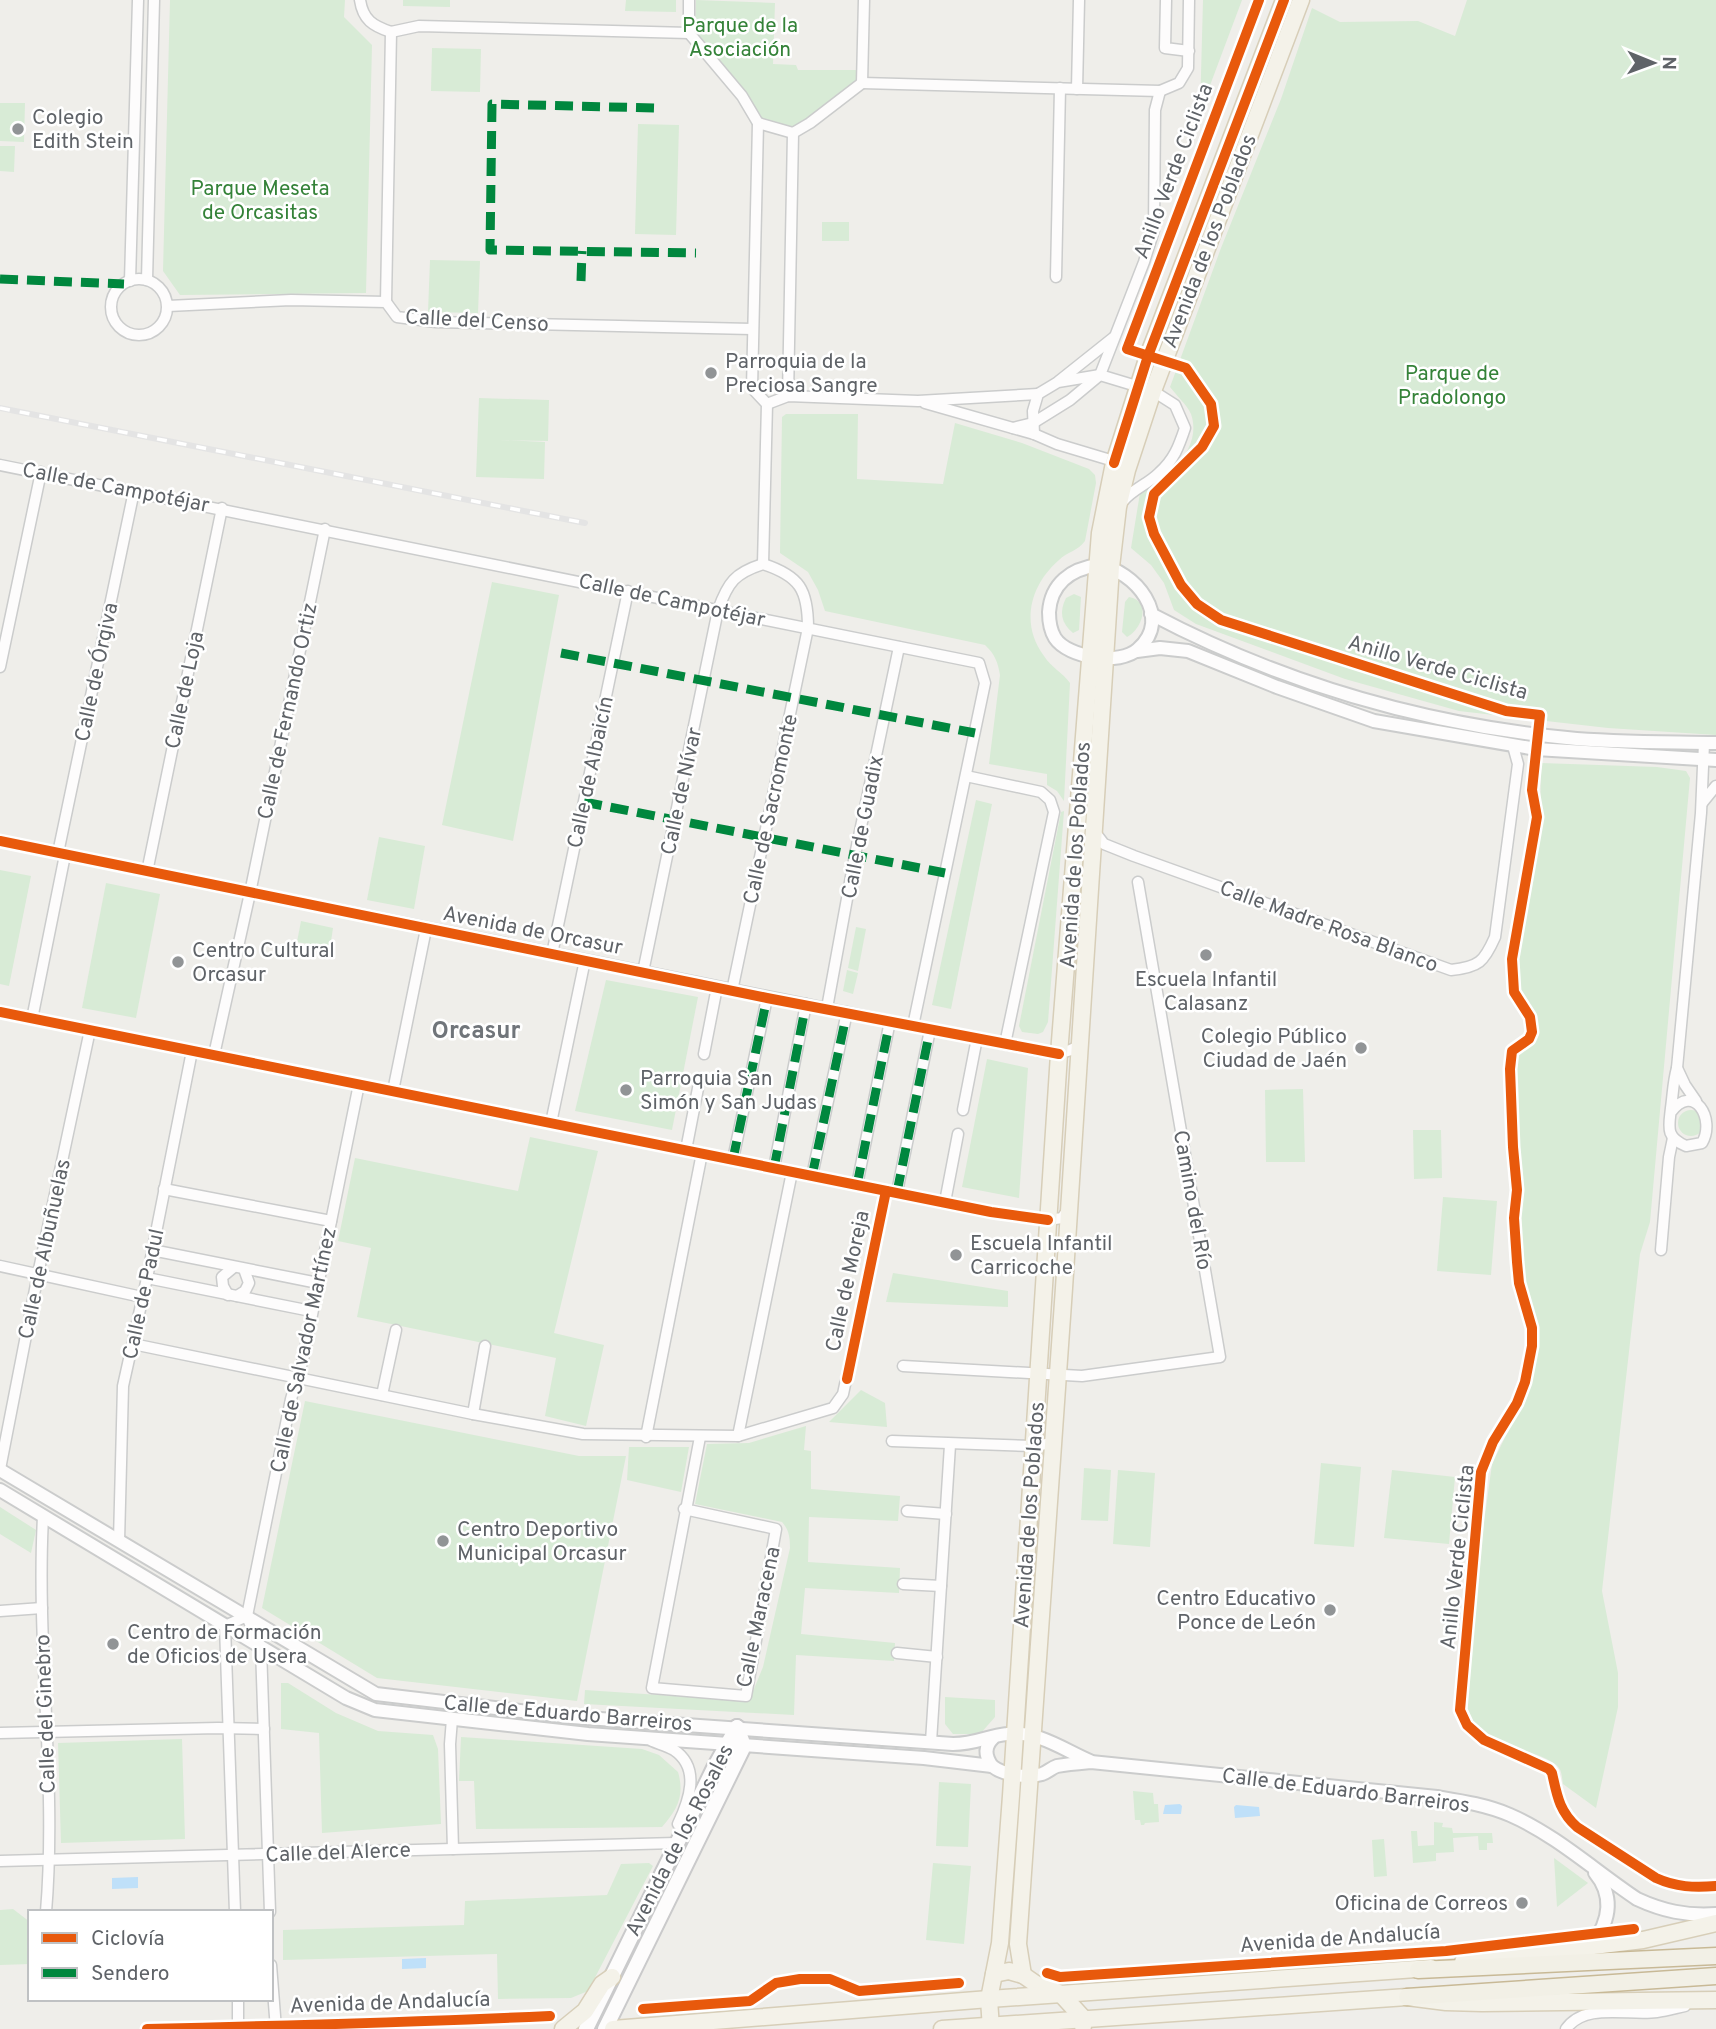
<svg xmlns="http://www.w3.org/2000/svg" width="1716" height="2029" font-family="Overpass,sans-serif">
<style>
.green{fill:#d8ebd6}
.water{fill:#bfe0f9}
.lines{fill:none;stroke-linecap:round;stroke-linejoin:round}
.minor-casing{stroke:#cbcccc;stroke-width:13}
.tertiary-casing{stroke:#cbcccc;stroke-width:16}
.secondary-casing{stroke:#cacacb;stroke-width:18}
.primary-casing{stroke:#d7ceb8;stroke-width:19}
.trunk-casing{stroke:#c8b996;stroke-width:19}
.minor{stroke:#fdfcfc;stroke-width:10}
.tertiary{stroke:#fdfcfc;stroke-width:12}
.secondary{stroke:#fdfcfc;stroke-width:14}
.primary{stroke:#f4f2e9;stroke-width:16}
.trunk{stroke:#f2f0e6;stroke-width:16}
.rail-casing{stroke:#e4e4e4;stroke-width:6}
.rail{stroke:#fff;stroke-width:3.5;stroke-dasharray:10;stroke-linecap:butt}
.quiet{stroke:#00873e;stroke-width:9;stroke-dasharray:18 9;stroke-linecap:butt}
.cycleway-casing{stroke:#fff;stroke-width:15}
.cycleway{stroke:#e8590c;stroke-width:10}
.poi-dot{fill:#919496;stroke:#fff;stroke-width:2.5}
.labels{text-anchor:middle;stroke-width:5;stroke-linejoin:round;paint-order:stroke}
.park-label{font-size:21px;fill:#348238;stroke:#fff}
.poi-label{font-size:21px;fill:#5f6368;stroke:#fff;text-anchor:start}
.street-label{font-size:21px;fill:#5f6368;stroke:#fff}
.quarter-label{font-size:24px;font-weight:bold;fill:#70757a;stroke:#fff}
</style>
<rect width="100%" height="100%" fill="#efeeea"/>
<g class="green">
<polygon points="170,0 345,0 344,17 372,45 366,293 180,295 163,271"/>
<polygon points="403,0 450,0 450,7 403,6"/>
<polygon points="626,0 676,0 676,12 625,11"/>
<polygon points="696,0 775,3 773,64 796,65 798,70 858,70 858,82 793,133 758,118 714,59 695,33"/>
<polygon points="1203,0 1242,0 1200,112"/>
<path d="M1467,0H1716V735L1608,728L1459,711L1345,679L1196,624L1174,610L1164,583L1151,565L1131,548L1140,493C1167,478 1203,449 1191,414C1187,405 1176,395 1170,387L1221,248L1281,99L1312,8L1340,22L1418,21L1455,36Z"/>
<polygon points="432,48 481,49 480,92 431,91"/>
<polygon points="0,103 25,103 24,142 0,141"/>
<polygon points="638,124 679,125 676,235 635,234"/>
<polygon points="0,146 15,146 14,172 0,171"/>
<rect x="822" y="222" width="27" height="19"/>
<polygon points="430,260 480,261 478,313 428,312"/>
<polygon points="479,398 549,400 548,441 500,440 545,442 544,479 476,477"/>
<path d="M786,414H858L857,479L943,484L955,423L1022,443L1089,469L1095,475L1096,483L1085,541C1078,551 1067,552 1059,560C1030,585 1020,624 1044,656C1051,667 1063,673 1070,683L1064,801L1057,791L1047,785V774L989,764L1000,675C998,663 995,654 985,645L825,611L818,590L808,572L780,553L782,417Z"/>
<polygon points="492,582 559,595 513,841 442,825"/>
<path d="M1074,594L1081,597L1079,630L1073,633C1061,623 1059,612 1066,598Z"/>
<path d="M1129,597C1152,601 1142,629 1127,637L1122,632L1125,602Z"/>
<path d="M1541,763L1657,767L1686,771L1690,778L1650,1222L1640,1254L1602,1591L1618,1673V1707L1596,1808L1563,1784C1562,1779 1562,1772 1559,1768C1549,1752 1479,1744 1470,1719C1462,1697 1472,1641 1474,1616H1470L1476,1544H1481L1492,1464L1532,1382L1538,1337L1523,1282L1516,1057L1520,1051L1534,1042L1539,1029L1536,1017L1519,992L1516,959L1540,829Z"/>
<polygon points="976,800 992,804 951,1009 932,1005"/>
<polygon points="1064,811 1048,1022 1043,1032 1038,1034 1022,1032 1019,1026 1061,812"/>
<polygon points="379,837 425,846 414,909 367,900"/>
<polygon points="0,870 31,876 9,986 0,984"/>
<polygon points="106,883 160,894 136,1018 82,1008"/>
<polygon points="301,921 333,928 330,948 297,942"/>
<polygon points="856,927 866,929 858,971 848,968"/>
<polygon points="847,970 858,973 853,994 843,991"/>
<polygon points="606,980 698,997 672,1130 575,1111"/>
<polygon points="987,1059 1028,1068 1019,1198 962,1187"/>
<polygon points="1303,1089 1305,1162 1266,1162 1265,1090"/>
<circle cx="1691" cy="1123" r="13"/>
<polygon points="1413,1130 1441,1130 1442,1178 1414,1179"/>
<polygon points="530,1137 598,1151 554,1333 604,1345 586,1426 545,1416 556,1358 357,1317 371,1248 338,1241 355,1158 518,1191"/>
<polygon points="1443,1197 1497,1201 1491,1275 1437,1271"/>
<polygon points="893,1273 1008,1291 1008,1307 886,1302"/>
<polygon points="861,1390 885,1403 887,1427 829,1422"/>
<polygon points="305,1401 579,1456 626,1456 577,1701 377,1678 262,1608"/>
<path d="M806,1426L804,1450L811,1451V1489L900,1496L898,1521L809,1517L808,1562L900,1568L899,1593L805,1588L801,1634L895,1643L894,1661L796,1655L794,1715L584,1704L585,1690L749,1701L763,1667L790,1548C790,1537 789,1530 782,1522L695,1504L707,1444L749,1443Z"/>
<polygon points="629,1447 689,1447 681,1492 627,1480"/>
<polygon points="1321,1463 1361,1467 1354,1547 1314,1544"/>
<polygon points="1084,1468 1111,1470 1108,1521 1081,1520"/>
<polygon points="1118,1470 1155,1473 1150,1547 1113,1544"/>
<polygon points="1392,1470 1455,1477 1449,1544 1384,1538"/>
<polygon points="0,1507 36,1530 31,1553 0,1534"/>
<polygon points="281,1683 288,1683 336,1713 378,1731 433,1735 438,1749 441,1824 322,1833 319,1733 281,1729"/>
<polygon points="945,1697 995,1700 995,1717 980,1734 953,1734 945,1724"/>
<path d="M461,1737L642,1749L659,1755L678,1772C685,1796 677,1810 662,1827L476,1829L474,1781H459Z"/>
<polygon points="182,1739 185,1839 61,1843 58,1743"/>
<polygon points="939,1782 971,1784 968,1847 936,1846"/>
<polygon points="1133,1791 1153,1793 1154,1804 1158,1804 1159,1822 1145,1823 1144,1825 1141,1825 1140,1820 1135,1820"/>
<polygon points="1434,1822 1443,1823 1442,1827 1452,1828 1453,1833 1492,1833 1493,1843 1487,1843 1487,1850 1479,1850 1478,1836 1453,1838 1454,1852 1436,1853 1436,1861 1413,1863 1411,1831 1417,1831 1418,1846 1434,1845"/>
<polygon points="1384,1839 1387,1876 1374,1877 1372,1840"/>
<polygon points="1554,1858 1588,1883 1557,1907"/>
<polygon points="649,1863 653,1866 588,1991 571,1998 498,1999 497,1954 283,1960 283,1930 464,1925 465,1901 607,1895 621,1864"/>
<polygon points="933,1863 971,1866 964,1944 926,1940"/>
<polygon points="13,1909 30,1922 30,1964 0,1965 0,1910"/>
</g>
<g class="water">
<polygon points="1180,1804 1182,1806 1181,1814 1163,1814 1165,1805"/>
<polygon points="1236,1805 1259,1807 1260,1816 1235,1818 1234,1807"/>
<polygon points="138,1877 138,1888 112,1889 112,1878"/>
<polygon points="426,1958 426,1968 402,1969 402,1959"/>
</g>
<g class="lines">
<defs>
<g id="minor">
<path d="M360,0C363,20 373,26 391,32L386,302"/>
<polyline points="689,0 689,33 742,96 758,123 752,388 767,404 763,564"/>
<polyline points="1166,0 1165,48 1189,51"/>
<polyline points="391,32 419,26 689,33"/>
<polyline points="862,83 1160,91 1179,83 1188,68 1189,0"/>
<polyline points="1077,89 1079,0"/>
<polyline points="758,123 793,133"/>
<polyline points="1056,277 1060,88"/>
<circle cx="139" cy="307" r="28"/>
<polyline points="147,280 154,0"/>
<polyline points="130,281 138,0"/>
<polyline points="168,306 291,300 386,302 397,317 436,322 752,329"/>
<polyline points="1059,381 1113,338"/>
<polyline points="788,396 793,133 810,123 862,83 864,0"/>
<polyline points="925,403 1034,434 1057,444 1117,462"/>
<polyline points="767,404 788,396 918,401 1038,394"/>
<polyline points="1013,428 1033,423 1070,400 1100,375 1144,262 1154,230 1155,110 1160,91"/>
<path d="M1034,434L1033,411L1038,394L1058,382L1100,375L1153,391L1175,405L1185,428C1179,446 1174,460 1159,473C1148,484 1133,489 1123,501"/>
<polyline points="0,465 979,663 985,683 913,1026"/>
<polyline points="0,667 41,472"/>
<polyline points="966,776 1041,792 1050,800 1054,812 1005,1044"/>
<polyline points="1702,803 1716,786"/>
<path d="M1094,831L1104,844L1134,856L1451,970C1479,967 1484,962 1495,937L1518,764L1513,746"/>
<path d="M0,841L1038,1051C1055,1053 1065,1055 1080,1045"/>
<polyline points="58,853 134,491"/>
<polyline points="147,872 222,508"/>
<polyline points="552,954 628,591"/>
<path d="M643,972L718,610C728,582 735,573 763,564C800,576 808,590 808,628L732,991"/>
<polyline points="827,1008 855,855 899,647"/>
<polyline points="0,1012 991,1212 1048,1220 1062,1218 1067,1211"/>
<polyline points="32,1019 65,855"/>
<polyline points="704,1054 717,987"/>
<polyline points="214,1055 250,893 325,529"/>
<polyline points="1677,1068 1685,1085 1696,1101"/>
<polyline points="393,1091 426,929"/>
<polyline points="963,1110 977,1038"/>
<path d="M1671,1112C1694,1082 1716,1119 1702,1143L1686,1146C1665,1137 1669,1127 1671,1108C1673,1094 1673,1082 1677,1068L1701,813L1704,743"/>
<polyline points="551,1123 585,960"/>
<polyline points="686,1150 700,1078"/>
<polyline points="733,1159 767,998"/>
<polyline points="774,1168 806,1004"/>
<polyline points="812,1176 847,1012"/>
<polyline points="857,1185 890,1021"/>
<polyline points="164,1189 331,1221"/>
<polyline points="897,1192 930,1030"/>
<polyline points="945,1202 958,1134"/>
<polyline points="152,1250 318,1283"/>
<polyline points="1661,1250 1669,1157 1673,1138"/>
<polyline points="0,1266 142,1297"/>
<polyline points="147,1278 311,1311"/>
<polyline points="228,1295 223,1286 222,1277 234,1267"/>
<polyline points="237,1296 245,1291 249,1283 244,1269"/>
<polyline points="133,1344 473,1414 583,1434 738,1436 833,1408 843,1394 886,1191"/>
<polyline points="903,1366 1082,1376 1220,1357 1138,882"/>
<polyline points="382,1395 396,1330"/>
<polyline points="473,1414 485,1346"/>
<polyline points="738,1436 792,1172"/>
<polyline points="646,1437 702,1153"/>
<polyline points="892,1441 1033,1446 1053,1443"/>
<polyline points="0,1469 38,1274 90,1030"/>
<polyline points="684,1509 776,1529 746,1696 652,1688 700,1437"/>
<polyline points="907,1511 946,1514"/>
<path d="M43,1517C36,1648 57,1781 46,1912"/>
<polyline points="119,1541 123,1386 147,1278 192,1051"/>
<polyline points="903,1584 941,1586"/>
<polyline points="0,1611 42,1608"/>
<polyline points="247,1616 291,1399 303,1359 359,1084"/>
<polyline points="247,1617 261,1648 270,1912"/>
<polyline points="897,1653 937,1657"/>
<polyline points="452,1719 450,1744 453,1849"/>
<polyline points="0,1733 218,1728 264,1729"/>
<path d="M652,1741C659,1744 667,1746 674,1750C701,1768 689,1801 678,1824L683,1830"/>
<polyline points="931,1742 950,1445"/>
<polyline points="0,1861 676,1843"/>
<polyline points="235,1912 225,1626 247,1616"/>
<polyline points="271,1965 276,2029"/>
<polyline points="238,1999 238,2029"/>
<path d="M1566,2029C1585,2002 1628,2016 1657,2012C1666,2011 1676,2008 1685,2006"/>
</g>
<g id="tertiary">
<path d="M1098,565C1135,570 1174,618 1138,649C1120,666 1068,658 1055,638C1050,630 1049,621 1049,612C1051,583 1071,569 1098,565Z"/>
<path d="M1151,614C1280,682 1422,724 1567,738C1615,743 1668,742 1716,743"/>
<polyline points="1137,651 1160,648 1188,651 1277,687 1374,721 1536,749 1716,760"/>
<path d="M0,1470L376,1694L572,1717L953,1744C976,1744 987,1736 1007,1734C1037,1730 1064,1750 1090,1761"/>
<path d="M0,1490L346,1698L375,1710L588,1734L924,1758L992,1766C1005,1776 1027,1778 1042,1774C1048,1772 1051,1768 1057,1766C1068,1764 1080,1763 1091,1762L1437,1797C1461,1801 1487,1805 1510,1815C1556,1835 1595,1871 1637,1899C1663,1911 1686,1916 1716,1914"/>
<path d="M992,1766C985,1756 984,1747 993,1738"/>
<path d="M1592,1945C1609,1922 1615,1897 1595,1873"/>
</g>
<g id="secondary">
<polyline points="586,2029 714,1768 737,1727"/>
<polyline points="605,2029 744,1746 737,1727"/>
</g>
<g id="primary">
<polyline points="1463,1962 1643,1940 1716,1923"/>
<polyline points="994,1974 1009,1971 1023,1975 1036,1984 1061,1994 1083,2018 1083,2026"/>
<polyline points="1023,1975 1018,1944 1064,1288 1111,567 1118,507 1127,470 1153,391 1301,0"/>
<polyline points="563,2029 585,2011 602,1984 612,1977"/>
<polyline points="613,2029 989,1999 1431,1968"/>
<polyline points="942,2029 1407,1997 1446,2002 1482,2003 1716,2000"/>
<polyline points="991,2029 989,1999 1000,1943 1011,1796 1059,1054 1100,533 1114,463 1148,356 1284,0"/>
</g>
<g id="trunk">
<polyline points="1418,1970 1716,1956"/>
<polyline points="1407,1997 1716,1976"/>
</g>
</defs>
<use href="#minor" class="minor-casing"/>
<use href="#tertiary" class="tertiary-casing"/>
<use href="#secondary" class="secondary-casing"/>
<use href="#primary" class="primary-casing"/>
<use href="#trunk" class="trunk-casing"/>
<use href="#minor" class="minor"/>
<use href="#tertiary" class="tertiary"/>
<use href="#secondary" class="secondary"/>
<use href="#primary" class="primary"/>
<use href="#trunk" class="trunk"/>
<defs>
<polyline id="rail" points="0,408 585,523"/>
</defs>
<use href="#rail" class="rail-casing"/>
<use href="#rail" class="rail"/>
<g class="quiet">
<polyline points="654,108 492,104 490,250 696,253"/>
<polyline points="0,279 124,284"/>
<polyline points="581,281 582,251"/>
<polyline points="561,653 975,733"/>
<polyline points="584,802 945,873"/>
<polyline points="733,1159 767,998"/>
<polyline points="774,1168 806,1004"/>
<polyline points="812,1176 847,1012"/>
<polyline points="857,1185 890,1021"/>
<polyline points="897,1192 930,1030"/>
</g>
<defs>
<g id="cycleway">
<path d="M1259,0L1127,349L1186,368L1211,404L1214,426L1202,447L1154,494L1149,517L1154,534L1181,585L1197,604L1221,620L1506,711L1540,715L1532,790L1537,817L1512,959L1514,992L1530,1017L1532,1032L1529,1039L1512,1051L1510,1069L1513,1147L1517,1190L1514,1218L1517,1262L1519,1283L1532,1328V1346L1525,1382L1517,1403L1493,1442L1481,1472L1460,1710L1467,1725L1484,1740L1549,1769L1552,1773C1557,1795 1559,1811 1577,1827L1656,1878C1676,1887 1694,1888 1716,1886"/>
<polyline points="1114,463 1148,356 1284,0"/>
<polyline points="0,841 767,998 1059,1054"/>
<polyline points="0,1012 991,1212 1048,1220"/>
<polyline points="847,1379 886,1191"/>
<polyline points="1047,1973 1060,1977 1446,1951 1634,1929"/>
<polyline points="643,2009 750,2001 776,1983 800,1979 830,1979 859,1991 959,1983"/>
<path d="M147,2029C281,2026 415,2022 550,2016"/>
</g>
</defs>
<use href="#cycleway" class="cycleway-casing"/>
<use href="#cycleway" class="cycleway"/>
</g>
<g class="poi-dot">
<circle cx="18" cy="129" r="7"/>
<circle cx="711" cy="373" r="7"/>
<circle cx="1206" cy="955" r="7"/>
<circle cx="178" cy="962" r="7"/>
<circle cx="1361" cy="1048" r="7"/>
<circle cx="626" cy="1090" r="7"/>
<circle cx="956" cy="1255" r="7"/>
<circle cx="443" cy="1541" r="7"/>
<circle cx="1330" cy="1610" r="7"/>
<circle cx="113" cy="1644" r="7"/>
<circle cx="1522" cy="1903" r="7"/>
</g>
<g class="labels">
<g class="park-label">
<text x="740" y="32">Parque de la<tspan x="740" dy="24">Asociación</tspan></text>
<text x="260" y="195">Parque Meseta<tspan x="260" dy="24">de Orcasitas</tspan></text>
<text x="1452" y="380">Parque de<tspan x="1452" dy="24">Pradolongo</tspan></text>
</g>
<g class="poi-label">
<text x="32" y="124">Colegio<tspan x="32" dy="24">Edith Stein</tspan></text>
<text x="725" y="368">Parroquia de la<tspan x="725" dy="24">Preciosa Sangre</tspan></text>
<text x="192" y="957">Centro Cultural<tspan x="192" dy="24">Orcasur</tspan></text>
<text x="1206" y="986" text-anchor="middle">Escuela Infantil<tspan x="1206" dy="24">Calasanz</tspan></text>
<text x="1347" y="1043" text-anchor="end">Colegio Público<tspan x="1347" dy="24">Ciudad de Jaén</tspan></text>
<text x="640" y="1085">Parroquia San<tspan x="640" dy="24">Simón y San Judas</tspan></text>
<text x="970" y="1250">Escuela Infantil<tspan x="970" dy="24">Carricoche</tspan></text>
<text x="457" y="1536">Centro Deportivo<tspan x="457" dy="24">Municipal Orcasur</tspan></text>
<text x="1316" y="1605" text-anchor="end">Centro Educativo<tspan x="1316" dy="24">Ponce de León</tspan></text>
<text x="127" y="1639">Centro de Formación<tspan x="127" dy="24">de Oficios de Usera</tspan></text>
<text x="1508" y="1910" text-anchor="end">Oficina de Correos</text>
</g>
<g class="street-label">
<text transform="translate(1173 171) rotate(-69)" y="7">Anillo Verde Ciclista</text>
<text transform="translate(1209 241) rotate(-69)" y="7">Avenida de los Poblados</text>
<text transform="translate(477 320) rotate(3)" y="7">Calle del Censo</text>
<text transform="translate(116 487) rotate(11)" y="7">Calle de Campotéjar</text>
<text transform="translate(672 600) rotate(12)" y="7">Calle de Campotéjar</text>
<text transform="translate(1438 667) rotate(16)" y="7">Anillo Verde Ciclista</text>
<text transform="translate(96 672) rotate(-78)" y="7">Calle de Órgiva</text>
<text transform="translate(184 690) rotate(-78)" y="7">Calle de Loja</text>
<text transform="translate(287 711) rotate(-78)" y="7">Calle de Fernando Ortiz</text>
<text transform="translate(590 772) rotate(-78)" y="7">Calle de Albaicín</text>
<text transform="translate(681 791) rotate(-78)" y="7">Calle de Nívar</text>
<text transform="translate(770 809) rotate(-78)" y="7">Calle de Sacromonte</text>
<text transform="translate(862 827) rotate(-79)" y="7">Calle de Guadix</text>
<text transform="translate(1075 855) rotate(-86)" y="7">Avenida de los Poblados</text>
<text transform="translate(1329 926) rotate(20)" y="7">Calle Madre Rosa Blanco</text>
<text transform="translate(533 930) rotate(11)" y="7">Avenida de Orcasur</text>
<text transform="translate(1193 1200) rotate(80)" y="7">Camino del Río</text>
<text transform="translate(44 1249) rotate(-78)" y="7">Calle de Albuñuelas</text>
<text transform="translate(847 1281) rotate(-78)" y="7">Calle de Moreja</text>
<text transform="translate(143 1294) rotate(-78)" y="7">Calle de Padul</text>
<text transform="translate(303 1350) rotate(-78)" y="7">Calle de Salvador Martínez</text>
<text transform="translate(1029 1515) rotate(-86)" y="7">Avenida de los Poblados</text>
<text transform="translate(1457 1557) rotate(-84)" y="7">Anillo Verde Ciclista</text>
<text transform="translate(758 1617) rotate(-78)" y="7">Calle Maracena</text>
<text transform="translate(568 1713) rotate(5)" y="7">Calle de Eduardo Barreiros</text>
<text transform="translate(45 1714) rotate(-92)" y="7">Calle del Ginebro</text>
<text transform="translate(1346 1790) rotate(7)" y="7">Calle de Eduardo Barreiros</text>
<text transform="translate(679 1840) rotate(-63)" y="7">Avenida de los Rosales</text>
<text transform="translate(338 1852) rotate(-2)" y="7">Calle del Alerce</text>
<text transform="translate(1340 1938) rotate(-4)" y="7">Avenida de Andalucía</text>
<text transform="translate(390 2002) rotate(-2)" y="7">Avenida de Andalucía</text>
</g>
<g class="quarter-label">
<text x="476" y="1038">Orcasur</text>
</g>
</g>
<rect x="28" y="1910" width="245" height="91" fill="#ffffff" stroke="#bfc1c3" stroke-width="2"/>
<rect x="42" y="1933" width="35" height="10" fill="#e8590c" stroke="#bfc1c3" stroke-width="2"/>
<text x="91" y="1945" font-size="21" fill="#5f6368">Ciclovía</text>
<rect x="42" y="1968" width="35" height="10" fill="#00873e" stroke="#bfc1c3" stroke-width="2"/>
<text x="91" y="1980" font-size="21" fill="#5f6368">Sendero</text>
<g transform="translate(1653 63) rotate(91)" stroke="#ffffff" stroke-width="5" paint-order="stroke">
<path d="M0-5L12 26L0 18L-12 26Z" fill="#5f6368"/>
<text y="-10" font-size="19" font-weight="bold" text-anchor="middle" fill="#5f6368">N</text>
</g>
</svg>
